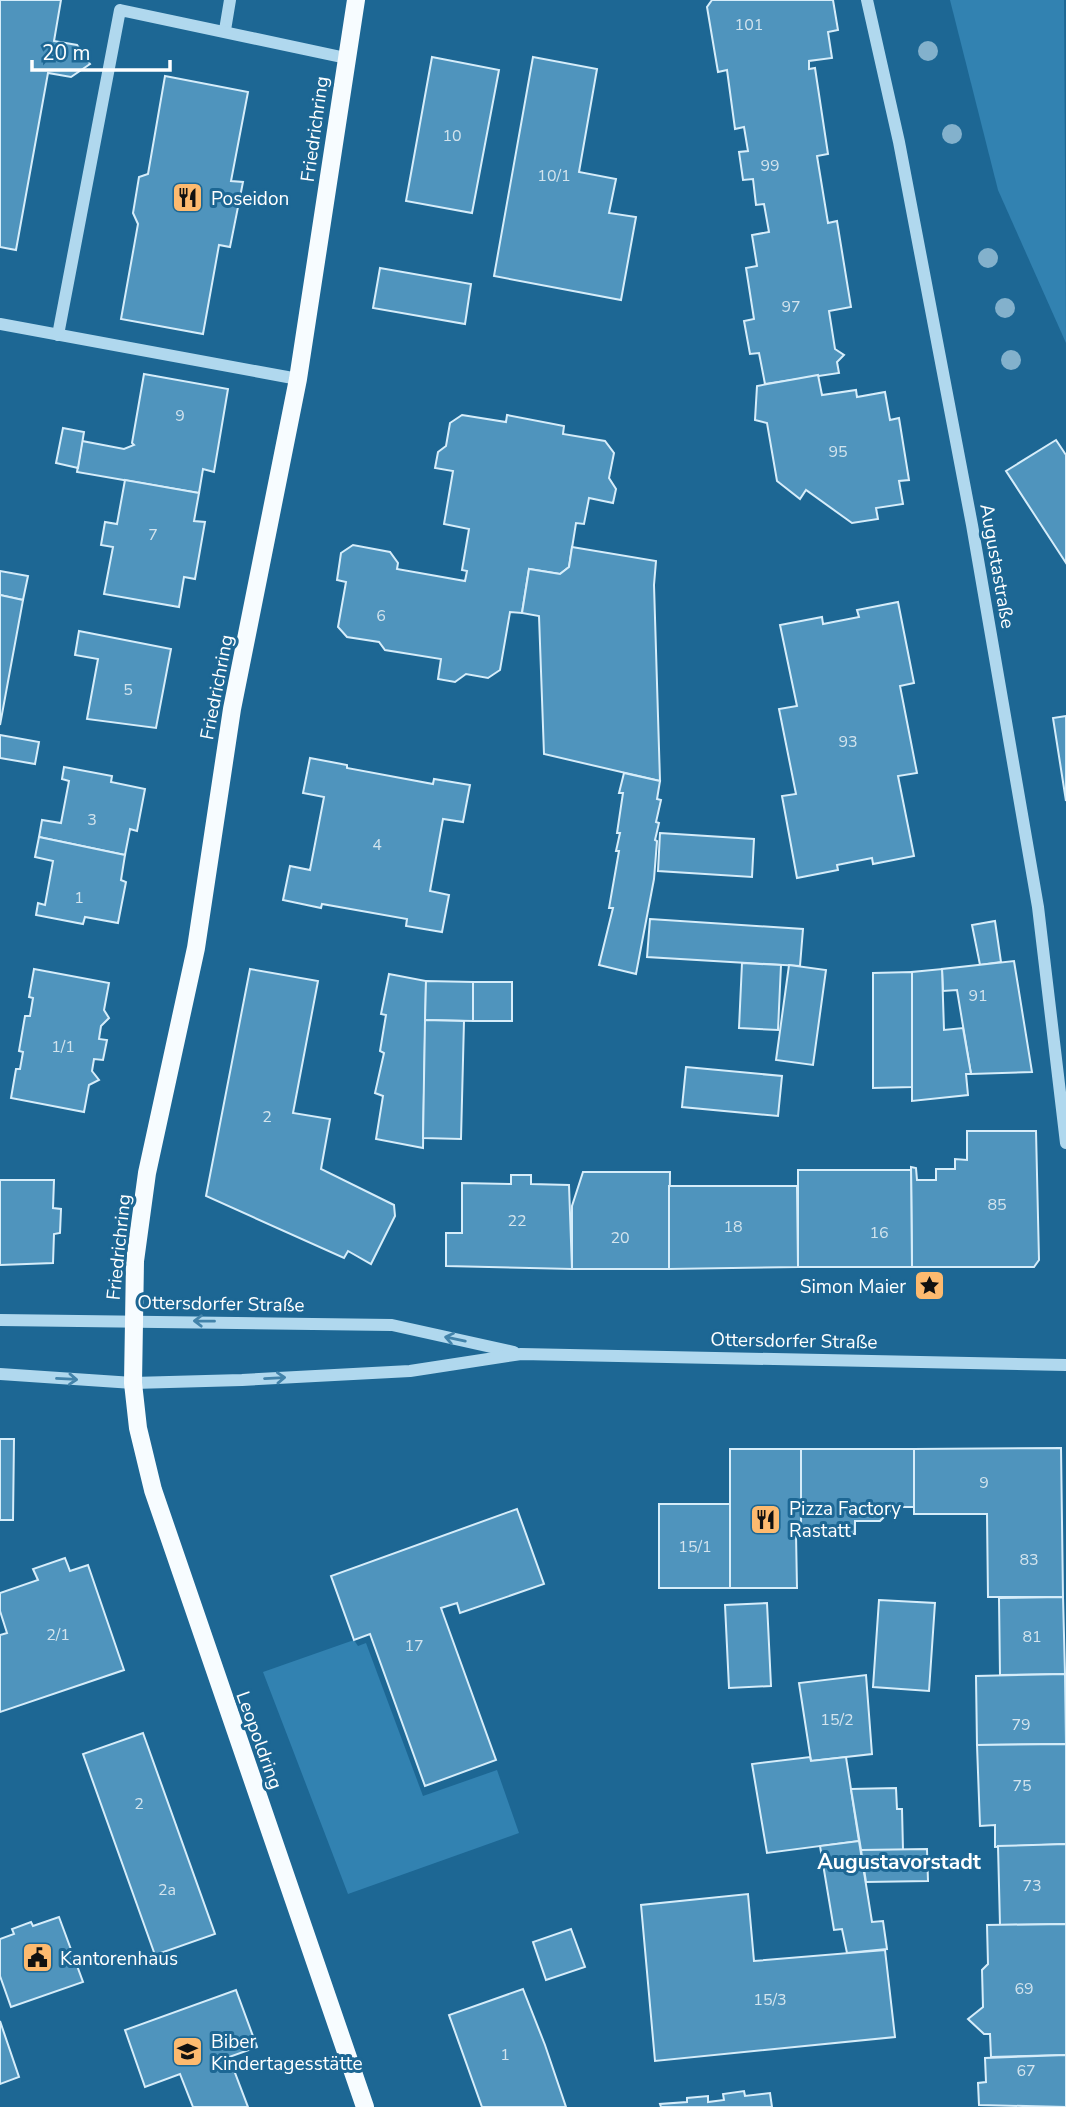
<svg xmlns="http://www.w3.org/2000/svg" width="1066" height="2107" font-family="'Nunito Sans',sans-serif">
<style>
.green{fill:#3282b1}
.building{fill:#4f94bd;stroke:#d6edfa;stroke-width:2}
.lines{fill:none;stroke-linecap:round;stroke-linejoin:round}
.minor{stroke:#b0d8ee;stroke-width:12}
.major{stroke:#f7fcff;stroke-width:18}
.tree{fill:#83b1cc}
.oneway{stroke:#4283aa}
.labels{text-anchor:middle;stroke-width:6;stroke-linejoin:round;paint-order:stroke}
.number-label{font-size:16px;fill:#d3e4ee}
.street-label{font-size:19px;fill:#fff;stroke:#1d6794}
.poi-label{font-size:19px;fill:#fff;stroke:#1d6794;text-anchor:start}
.neighbourhood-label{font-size:21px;font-weight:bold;fill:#fff;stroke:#1d6794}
</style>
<rect width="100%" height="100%" fill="#1d6794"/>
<g class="green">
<polygon points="950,0 1064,0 1066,343 998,190"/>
<polygon points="354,1640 358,1646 366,1643 423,1796 497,1770 519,1833 348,1894 263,1672"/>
</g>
<g class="building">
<polygon points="0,0 61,0 54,41 77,45 90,64 71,77 48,73 16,250 0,247"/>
<polygon points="712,0 833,0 838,30 828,32 832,58 809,61 809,69 815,68 828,154 817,156 828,223 837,221 851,307 829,311 835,349 844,355 837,362 839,373 765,384 759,353 750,354 744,321 754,319 746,268 757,266 752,235 769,232 764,204 756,205 753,179 743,180 739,152 748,151 744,127 735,129 727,70 718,72 707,7"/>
<polygon points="432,57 499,70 472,213 406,201"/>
<polygon points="533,57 597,69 579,172 616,179 609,213 636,217 621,300 494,276"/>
<polygon points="165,76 248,92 231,181 243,182 230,247 219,245 203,334 121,319 138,224 133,213 139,177 148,174"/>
<polygon points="380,268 471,284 465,324 373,308"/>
<polygon points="144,374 228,389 214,472 203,469 199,493 77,472 82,441 124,449 134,445 132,443"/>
<polygon points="818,375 822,395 856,390 857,397 885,392 890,420 899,418 909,480 899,481 903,504 876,508 878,519 852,523 806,490 800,499 777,481 767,423 755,420 757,386"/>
<polygon points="462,415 506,422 507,415 564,426 563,434 605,441 614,453 609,478 616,489 613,503 589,498 584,524 576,523 569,567 560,574 529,569 522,613 510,612 500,670 488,678 466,674 455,682 438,679 441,659 385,650 379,642 347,637 338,627 346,582 337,580 341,553 353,545 390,552 398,563 397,569 465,581 467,571 462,570 469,529 444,524 453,471 435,468 438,452 446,446 450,423"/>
<polygon points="63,428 84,432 78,468 56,463"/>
<polygon points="1056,440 1066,455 1066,563 1006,471"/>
<polygon points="125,480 199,493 194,521 205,522 195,579 184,577 179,607 104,594 113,547 101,545 105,522 117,524"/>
<polygon points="572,547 656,561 654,585 660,781 544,754 539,616 522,613 529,569 560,574 569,567"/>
<polygon points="0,571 28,576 23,600 0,595"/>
<polygon points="0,595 23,600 0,725"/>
<polygon points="898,602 914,683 900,686 917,773 898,776 914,856 873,864 872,858 837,865 838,870 797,878 782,796 796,794 779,709 797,706 780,625 822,617 823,624 859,617 857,610"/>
<polygon points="79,631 171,649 156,728 87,719 98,659 75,655"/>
<polygon points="1066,716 1066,801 1053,718"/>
<polygon points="0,735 39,742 35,764 0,758"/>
<polygon points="310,758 347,765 347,768 433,784 434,779 470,785 463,822 443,819 430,891 449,895 442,932 406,926 407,919 322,904 321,908 283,900 290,866 310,870 324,797 303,793"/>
<polygon points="64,767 112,776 111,782 145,789 137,831 130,829 125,855 39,837 42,820 61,823 69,781 62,779"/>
<polygon points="624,773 660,781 657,799 661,800 656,822 659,823 655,840 657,841 654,879 636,974 599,965 613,908 609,908 619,851 616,851 620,833 617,833 623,793 619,793"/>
<polygon points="660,833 754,839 752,877 658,871"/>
<polygon points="39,837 125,855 121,880 126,882 118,923 85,917 83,924 36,915 38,903 45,905 53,861 35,857"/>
<polygon points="650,919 803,929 800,966 647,957"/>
<polygon points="995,921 1001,962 980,965 972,925"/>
<polygon points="1014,961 1032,1072 971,1074 957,990 943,991 942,969"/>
<polygon points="742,963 781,965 778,1030 739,1028"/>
<polygon points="789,965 826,970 813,1065 776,1060"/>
<polygon points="34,969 109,983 104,1010 109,1018 101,1026 99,1039 107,1040 103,1060 94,1059 92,1071 99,1080 89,1085 84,1112 11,1098 16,1069 20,1069 23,1052 19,1051 25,1016 30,1016 33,998 29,997"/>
<polygon points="250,969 318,981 293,1113 330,1119 321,1169 394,1205 395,1216 371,1264 348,1251 344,1258 206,1196"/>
<polygon points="942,969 944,1030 963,1028 971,1074 966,1074 968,1095 912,1101 912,972"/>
<polygon points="912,972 912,1087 873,1088 873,973"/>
<polygon points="389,974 426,981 423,1148 376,1139 383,1096 375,1093 384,1053 380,1051 386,1015 381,1014"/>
<polygon points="426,981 473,982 473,1021 425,1020"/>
<rect x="473" y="982" width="39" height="39"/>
<polygon points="425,1020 464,1021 461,1139 423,1138"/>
<polygon points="686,1067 782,1076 778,1116 682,1107"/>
<polygon points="967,1131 1036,1131 1039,1260 1034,1267 912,1267 911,1167 916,1168 917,1180 936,1180 936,1169 955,1169 955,1159 967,1160"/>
<polygon points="798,1170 911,1170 912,1267 798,1267"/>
<polygon points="583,1172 670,1172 669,1269 572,1269 572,1206"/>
<polygon points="511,1175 531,1175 531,1184 569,1185 572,1269 446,1266 446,1233 462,1233 462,1183 511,1184"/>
<polygon points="0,1180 54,1180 53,1208 61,1209 60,1233 54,1234 53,1263 0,1265"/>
<polygon points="669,1186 797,1186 798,1267 669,1269"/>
<polygon points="0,1439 14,1439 13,1520 0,1520"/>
<polygon points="1061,1448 1063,1597 988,1597 987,1514 914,1514 914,1449"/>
<polygon points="730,1449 801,1449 801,1533 796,1534 797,1588 730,1588"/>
<polygon points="801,1449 914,1449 914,1507 894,1507 880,1521 855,1521 855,1534 801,1533"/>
<rect x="659" y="1504" width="71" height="84"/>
<polygon points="517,1509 544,1584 460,1613 457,1603 441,1608 496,1760 425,1786 370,1634 354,1640 331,1576"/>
<polygon points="65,1558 70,1571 88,1565 124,1670 0,1712 0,1635 7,1633 0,1611 0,1593 38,1580 33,1569"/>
<polygon points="1063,1597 1065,1674 1000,1675 999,1598"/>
<polygon points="879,1600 935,1603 929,1691 873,1687"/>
<polygon points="767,1603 771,1686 729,1688 725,1605"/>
<polygon points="1065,1674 1066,1744 977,1745 976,1676"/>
<polygon points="866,1675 872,1754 811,1761 799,1683"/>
<polygon points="143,1733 215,1934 155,1955 83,1754"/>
<polygon points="1066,1744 1066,1844 995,1847 995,1825 980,1826 977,1745"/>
<polygon points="810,1757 811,1761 846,1757 859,1841 767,1853 752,1764"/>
<polygon points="896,1788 897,1809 902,1809 903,1850 861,1850 851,1789"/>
<polygon points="859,1841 872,1922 883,1921 887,1949 847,1953 842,1929 834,1930 820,1846"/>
<polygon points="1066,1844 1066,1924 1000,1925 998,1846"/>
<polygon points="927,1849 928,1881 866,1882 861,1850"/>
<polygon points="748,1894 754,1961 885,1950 895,2037 655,2061 641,1905"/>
<polygon points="59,1917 83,1982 11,2007 0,1976 0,1939 14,1934 12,1929 31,1922 33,1926"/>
<polygon points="1066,1924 1066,2055 991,2057 990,2034 984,2034 968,2019 983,2007 982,1970 988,1964 987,1925"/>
<polygon points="571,1929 585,1967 546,1980 533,1942"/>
<polygon points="523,1989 545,2045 566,2107 482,2107 449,2015"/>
<polygon points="236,1990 257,2047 229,2057 248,2107 193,2107 180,2074 145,2087 125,2030"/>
<polygon points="0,2021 19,2077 0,2084"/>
<polygon points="1066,2055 1066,2107 979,2105 978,2083 986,2082 985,2058"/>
<polygon points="744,2091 745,2096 770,2093 772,2107 661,2107 660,2104 687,2102 687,2098 708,2096 708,2102 724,2100 723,2094"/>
</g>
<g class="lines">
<g class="minor">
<polyline points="867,0 899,142 972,525 1038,907 1066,1143"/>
<polyline points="225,30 230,0"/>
<polyline points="0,324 298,379"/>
<polyline points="58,335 120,10 346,58"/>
<polyline points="0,1320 392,1325 514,1352"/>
<polyline points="0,1374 133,1383 242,1380 410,1371 521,1354 1066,1365"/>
</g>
<polyline class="major" points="356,0 298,379 232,709 196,948 147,1173 135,1261 133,1383 138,1428 153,1490 365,2107"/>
</g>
<g class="tree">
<circle cx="928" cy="51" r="10"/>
<circle cx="952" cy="134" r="10"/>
<circle cx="988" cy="258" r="10"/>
<circle cx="1005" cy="308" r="10"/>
<circle cx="1011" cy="360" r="10"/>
</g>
<defs><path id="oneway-shaft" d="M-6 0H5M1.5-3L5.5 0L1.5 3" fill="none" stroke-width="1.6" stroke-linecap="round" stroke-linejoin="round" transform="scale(1.75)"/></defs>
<g class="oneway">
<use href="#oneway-shaft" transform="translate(204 1321) rotate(-179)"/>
<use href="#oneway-shaft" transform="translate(455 1339) rotate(-168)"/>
<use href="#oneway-shaft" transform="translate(275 1378) rotate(-3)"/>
<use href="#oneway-shaft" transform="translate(67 1379) rotate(3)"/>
</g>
<defs>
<symbol id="restaurant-square" viewBox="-11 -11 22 22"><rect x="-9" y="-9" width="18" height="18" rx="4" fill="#fdba6f" stroke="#1d6794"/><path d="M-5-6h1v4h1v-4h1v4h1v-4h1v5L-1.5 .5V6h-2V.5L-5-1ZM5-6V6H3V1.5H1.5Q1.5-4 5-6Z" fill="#111"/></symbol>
<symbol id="sight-square" viewBox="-11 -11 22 22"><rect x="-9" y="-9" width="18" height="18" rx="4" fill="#fdba6f" stroke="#1d6794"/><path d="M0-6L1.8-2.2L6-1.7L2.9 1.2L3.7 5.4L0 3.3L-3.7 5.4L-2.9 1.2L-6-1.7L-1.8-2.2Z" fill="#111"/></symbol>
<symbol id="civic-square" viewBox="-11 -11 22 22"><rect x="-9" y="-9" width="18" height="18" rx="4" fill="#fdba6f" stroke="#1d6794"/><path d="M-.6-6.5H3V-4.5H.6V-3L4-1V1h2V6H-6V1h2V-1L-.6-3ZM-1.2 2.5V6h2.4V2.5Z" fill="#111"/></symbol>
<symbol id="school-square" viewBox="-11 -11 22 22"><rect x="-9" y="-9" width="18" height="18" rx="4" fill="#fdba6f" stroke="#1d6794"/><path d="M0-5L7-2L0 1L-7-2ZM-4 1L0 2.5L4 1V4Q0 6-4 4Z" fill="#111"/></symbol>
</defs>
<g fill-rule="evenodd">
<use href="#restaurant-square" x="170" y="180" width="35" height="35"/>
<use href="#sight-square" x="912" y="1268" width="35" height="35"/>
<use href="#restaurant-square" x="748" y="1502" width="35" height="35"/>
<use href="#civic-square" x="20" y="1940" width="35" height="35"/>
<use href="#school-square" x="170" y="2034" width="35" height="35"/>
</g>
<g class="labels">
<g class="number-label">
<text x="749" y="30">101</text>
<text x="452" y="141">10</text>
<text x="770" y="171">99</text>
<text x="554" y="181">10/1</text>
<text x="791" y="312">97</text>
<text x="180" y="421">9</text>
<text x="838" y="457">95</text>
<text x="153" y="540">7</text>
<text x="381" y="621">6</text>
<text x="128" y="695">5</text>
<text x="848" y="747">93</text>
<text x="92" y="825">3</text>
<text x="377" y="850">4</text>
<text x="79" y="903">1</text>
<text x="978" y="1001">91</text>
<text x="63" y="1052">1/1</text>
<text x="267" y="1122">2</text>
<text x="997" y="1210">85</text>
<text x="517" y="1226">22</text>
<text x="733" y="1232">18</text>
<text x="879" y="1238">16</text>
<text x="620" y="1243">20</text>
<text x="984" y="1488">9</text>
<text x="695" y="1552">15/1</text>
<text x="1029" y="1565">83</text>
<text x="58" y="1640">2/1</text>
<text x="1032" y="1642">81</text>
<text x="414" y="1651">17</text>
<text x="837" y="1725">15/2</text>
<text x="1021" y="1730">79</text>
<text x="1022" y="1791">75</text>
<text x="139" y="1809">2</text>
<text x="1032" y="1891">73</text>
<text x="167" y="1895">2a</text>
<text x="1024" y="1994">69</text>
<text x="770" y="2005">15/3</text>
<text x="505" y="2060">1</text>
<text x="1026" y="2076">67</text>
</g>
<g class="street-label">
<text transform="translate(314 129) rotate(-82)" y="7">Friedrichring</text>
<text transform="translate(998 566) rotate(80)" y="7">Augustastraße</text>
<text transform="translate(216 687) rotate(-79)" y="7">Friedrichring</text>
<text transform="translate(118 1247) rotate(-84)" y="7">Friedrichring</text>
<text transform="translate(221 1303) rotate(1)" y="7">Ottersdorfer Straße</text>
<text transform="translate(794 1340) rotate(1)" y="7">Ottersdorfer Straße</text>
<text transform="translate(260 1740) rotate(70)" y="7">Leopoldring</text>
</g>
<g class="poi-label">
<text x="211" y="205">Poseidon</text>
<text x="906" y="1293" text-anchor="end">Simon Maier</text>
<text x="789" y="1515">Pizza Factory<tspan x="789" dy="22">Rastatt</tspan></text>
<text x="60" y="1965">Kantorenhaus</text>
<text x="211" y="2048">Biber<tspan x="211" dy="22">Kindertagesstätte</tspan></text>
</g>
<g class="neighbourhood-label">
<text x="899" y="1869">Augustavorstadt</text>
</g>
</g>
<path d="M32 60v10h138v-10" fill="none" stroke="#ffffff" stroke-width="3.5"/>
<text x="42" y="60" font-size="21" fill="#ffffff" stroke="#1d6794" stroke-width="5" paint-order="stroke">20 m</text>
</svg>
